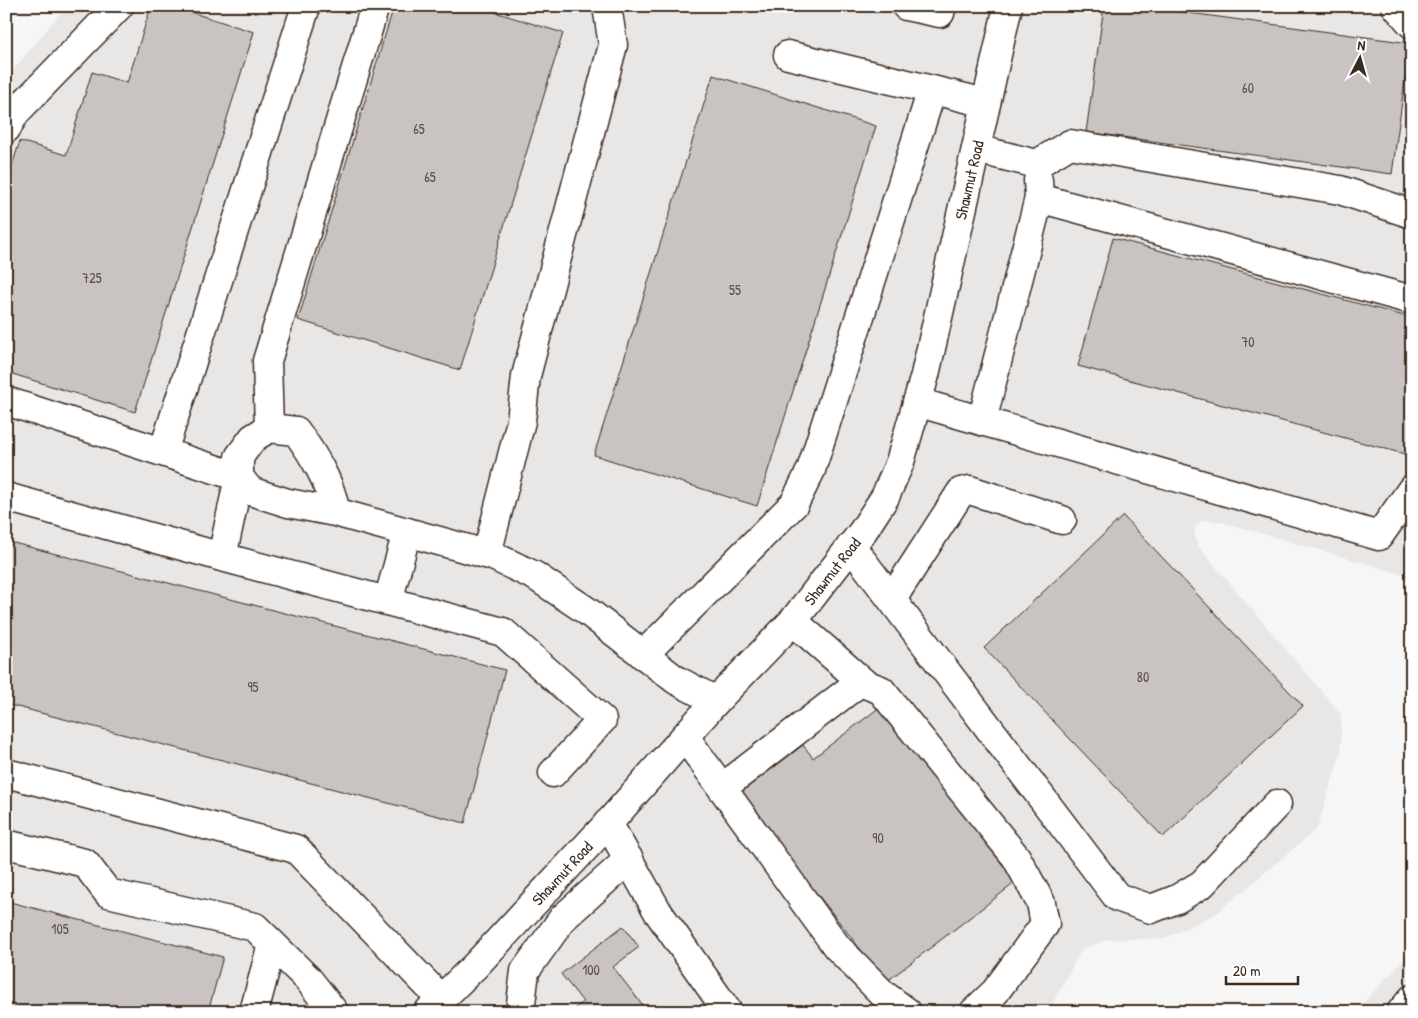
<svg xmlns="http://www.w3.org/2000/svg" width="1418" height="1018" font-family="'Patrick Hand',sans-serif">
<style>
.built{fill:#e9e7e6}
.building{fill:#c9c3c1;stroke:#3b2a1e}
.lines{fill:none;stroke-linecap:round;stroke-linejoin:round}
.minor-casing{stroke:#3b2a1e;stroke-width:31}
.minor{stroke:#fff;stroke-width:28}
.labels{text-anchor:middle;stroke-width:4.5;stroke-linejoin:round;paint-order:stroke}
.number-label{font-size:14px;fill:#5e5047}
.street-label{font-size:16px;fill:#3b2a1e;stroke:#fff}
</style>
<rect width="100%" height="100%" fill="#f7f6f6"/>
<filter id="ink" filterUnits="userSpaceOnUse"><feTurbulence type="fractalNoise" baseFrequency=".02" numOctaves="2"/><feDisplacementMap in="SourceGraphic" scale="10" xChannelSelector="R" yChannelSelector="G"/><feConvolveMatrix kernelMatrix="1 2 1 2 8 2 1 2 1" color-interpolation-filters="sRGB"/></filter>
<g filter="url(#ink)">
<g class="built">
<polygon points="66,6 1412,6 1412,577 1222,522 1202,520 1194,530 1198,546 1341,714 1341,752 1317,829 1217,913 1164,939 1110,939 1082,949 1048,1012 6,1012 6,79"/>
<polygon points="1412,950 1412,1012 1355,1012"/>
</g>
<g class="building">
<polygon points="151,6 171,6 254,32 135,412 6,372 6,184 20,141 66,155 92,72 127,83"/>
<polygon points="394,6 475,6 563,33 460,370 298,320"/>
<polygon points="1104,6 1138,6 1410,43 1392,174 1086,132"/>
<polygon points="713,75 876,126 757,506 594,455"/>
<polygon points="1113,238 1412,318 1412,456 1078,366"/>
<polygon points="1123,516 1303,706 1163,837 984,648"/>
<polygon points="6,541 505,670 465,823 6,704"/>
<polygon points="880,707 1016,882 886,982 739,794 803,745 813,758"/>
<polygon points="6,901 223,957 208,1012 6,1012"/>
<polygon points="623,926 639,947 613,967 648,1012 570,1012 583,1002 561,974"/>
</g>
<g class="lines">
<defs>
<g id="minor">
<polyline points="906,6 940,13 942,6"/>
<polyline points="1396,6 1412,24"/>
<polyline points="788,55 986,103"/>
<polyline points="6,129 16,112 119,6"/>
<polyline points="976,149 1037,164 1070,144 1340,190 1412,214"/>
<polyline points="1039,198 1412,300"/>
<polyline points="6,401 239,477 222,557"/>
<polyline points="917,402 982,421 1039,198 1038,180"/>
<polyline points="982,421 1379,536 1412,489"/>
<polyline points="269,428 267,361 375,6"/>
<polyline points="163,452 306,6"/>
<polyline points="6,497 222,557 503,632 602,720 553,773"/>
<path d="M335,512L288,503L250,491L239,477V457L253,438L269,428L296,431C311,451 333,486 335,512L493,556L535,576L587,611L676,680L716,701"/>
<polyline points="851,546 1117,897 1151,909 1177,899 1202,884 1277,804"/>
<polyline points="487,554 521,421 526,376 613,45 607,6"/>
<polyline points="892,599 961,492 970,490 1062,520"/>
<polyline points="388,601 407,532"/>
<polyline points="793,621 865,684 881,690 1016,857 1041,903 1045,924 995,992 974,1012"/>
<polyline points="643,655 794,504 811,470 932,90"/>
<polyline points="685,737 837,947 884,995 907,1012"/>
<polyline points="6,773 296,849 441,999"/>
<polyline points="722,788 861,681"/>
<polyline points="608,823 658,912 728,1012"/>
<polyline points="6,846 10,845 85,863 108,893 255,927 308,979 334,1012"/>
<polyline points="254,1012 272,944"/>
<polyline points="428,1012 476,965 613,818 716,701 793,621 863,531 885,497 900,462 925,375 1008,6"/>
<polyline points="520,1012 525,971 563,918 629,859"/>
<polyline points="1401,1012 1412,999"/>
</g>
</defs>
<use href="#minor" class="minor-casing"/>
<use href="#minor" class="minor"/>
</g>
</g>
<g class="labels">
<g class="number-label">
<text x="1248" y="93">60</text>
<text x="419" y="134">65</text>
<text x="430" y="182">65</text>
<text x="92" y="283">725</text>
<text x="735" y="295">55</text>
<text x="1248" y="347">70</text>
<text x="1143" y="682">80</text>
<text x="253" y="692">95</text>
<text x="878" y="843">90</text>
<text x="60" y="934">105</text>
<text x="591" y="975">100</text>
</g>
<g class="street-label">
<text transform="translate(969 180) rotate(-77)" y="6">Shawmut Road</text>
<text transform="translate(832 571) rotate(-52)" y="6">Shawmut Road</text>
<text transform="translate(562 873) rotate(-47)" y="6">Shawmut Road</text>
</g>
</g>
<rect width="1418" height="1018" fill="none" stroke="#fff" stroke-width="25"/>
<rect x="12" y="12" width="1393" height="993" fill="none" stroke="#3b2a1e" stroke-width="2" filter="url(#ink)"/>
<g transform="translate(1360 58) rotate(6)" stroke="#ffffff" stroke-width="4" paint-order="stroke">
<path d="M0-4L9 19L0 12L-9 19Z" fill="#3b2a1e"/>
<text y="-8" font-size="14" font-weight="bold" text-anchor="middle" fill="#3b2a1e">N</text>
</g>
<path d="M1226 976v8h72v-8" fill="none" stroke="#3b2a1e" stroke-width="2.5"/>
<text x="1233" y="976" font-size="15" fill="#3b2a1e" stroke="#ffffff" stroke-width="4" paint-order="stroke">20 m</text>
</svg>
